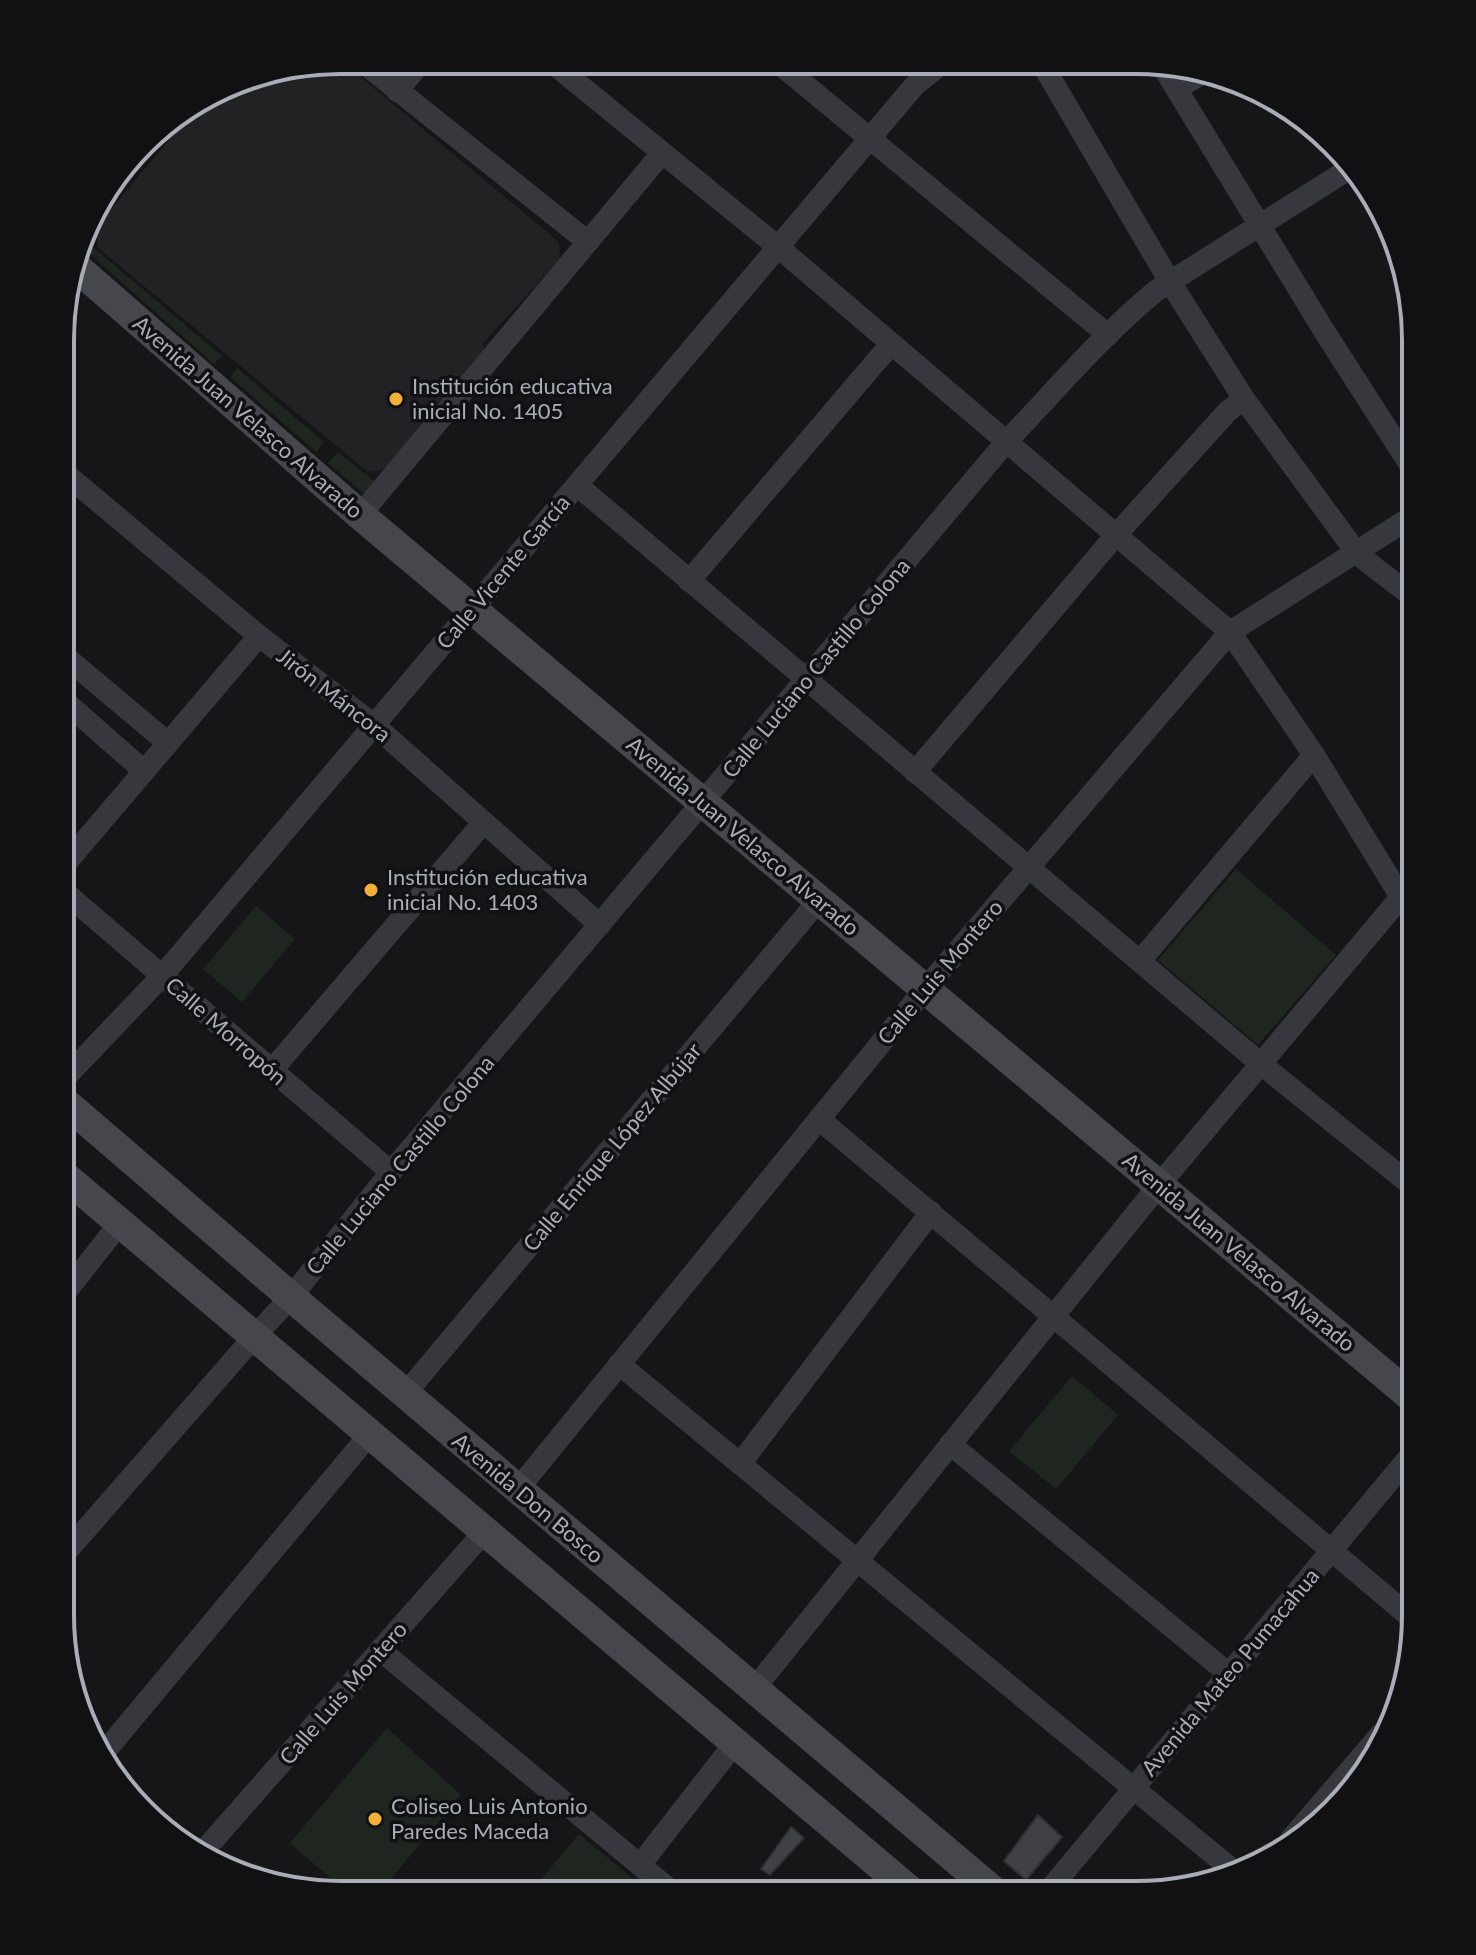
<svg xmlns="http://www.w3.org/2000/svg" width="1476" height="1955" font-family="Lato,sans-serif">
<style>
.built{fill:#222225}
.green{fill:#1e261f}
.building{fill:#404145;stroke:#303034;stroke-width:2}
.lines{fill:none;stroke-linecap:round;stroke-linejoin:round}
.street{stroke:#37383d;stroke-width:22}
.secondary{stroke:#45474d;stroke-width:30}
.poi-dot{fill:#f2b134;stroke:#111113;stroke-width:3}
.labels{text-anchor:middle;stroke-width:7;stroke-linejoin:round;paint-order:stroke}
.poi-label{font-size:22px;fill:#a8adb8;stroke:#111113;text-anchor:start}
.street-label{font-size:22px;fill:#a8adb8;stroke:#111113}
.rim{fill:none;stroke:#a8adb8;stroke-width:4}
</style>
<rect width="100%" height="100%" fill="#161618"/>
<polygon class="built" points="340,60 559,242 560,259 483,343 484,354 387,469 368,472 97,247 97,226 200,103 249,75"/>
<g class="green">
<polygon points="89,244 222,356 214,364 83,248"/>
<polygon points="237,368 324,442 316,452 230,377"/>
<polygon points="338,452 374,481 364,494 328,463"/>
<polygon points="1236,869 1336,955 1258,1045 1158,960"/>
<polygon points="256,906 295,939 242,1002 203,969"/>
<polygon points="1072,1376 1118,1415 1056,1489 1009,1451"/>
<polygon points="387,1728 461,1795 379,1893 348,1893 290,1843"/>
<polygon points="579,1834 642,1886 636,1894 530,1893"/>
</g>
<g class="building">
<polygon points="1038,1815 1062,1837 1026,1880 1004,1861"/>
<polygon points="791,1827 804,1838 770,1875 761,1869"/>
</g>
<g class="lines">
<g class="street">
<polyline points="360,60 588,242"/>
<polyline points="550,61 778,247 1230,632 1314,755 1401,897"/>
<polyline points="776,61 1108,335"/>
<polyline points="1041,62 1170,282 1244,399 1356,552 1375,568 1416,599"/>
<polyline points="1160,62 1326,334 1416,474"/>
<polyline points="1177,89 1201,74"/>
<polyline points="397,91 423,60"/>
<polyline points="62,471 259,636 374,725 600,925"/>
<polyline points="577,485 1261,1064 1416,1189"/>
<polyline points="360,515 662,153"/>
<polyline points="689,581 891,344"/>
<polyline points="62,654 168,743"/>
<polyline points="62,699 144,771"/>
<polyline points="915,772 1116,535 1228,411 1244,399"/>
<polyline points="61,869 259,636"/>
<polyline points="61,889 391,1172"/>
<polyline points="1140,961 1314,755"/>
<polyline points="272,1070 484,822"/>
<polyline points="61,1082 162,976 915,85 944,62"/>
<polyline points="819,1119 1415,1621"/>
<polyline points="61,1298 120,1223"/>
<polyline points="619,1364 1235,1872"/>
<polyline points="405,1394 819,900"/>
<polyline points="950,1444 1229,1674"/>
<polyline points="740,1464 931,1212"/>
<polyline points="518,1489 925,989 1230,632 1416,514"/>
<path d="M60,1559L254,1337L291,1297L391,1172L1006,442C1055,391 1102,335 1157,290L1349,169"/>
<polyline points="380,1650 675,1894"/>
<polyline points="754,1689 1159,1185 1401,897 1416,888"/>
<polyline points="102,1755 370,1434"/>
<polyline points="172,1834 191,1850"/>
<polyline points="1291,1839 1381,1734"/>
<polyline points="201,1854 485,1531"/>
<polyline points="640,1865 735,1743"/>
<polyline points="1045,1895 1415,1450"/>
</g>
<g class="secondary">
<polyline points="75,266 360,515 1415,1400"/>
<polyline points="61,1099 291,1297 998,1895"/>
<polyline points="61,1173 914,1894"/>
</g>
</g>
<g class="poi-dot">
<circle cx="396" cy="399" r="8"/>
<circle cx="371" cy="890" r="8"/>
<circle cx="375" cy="1819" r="8"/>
</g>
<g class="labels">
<g class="poi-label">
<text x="412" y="394">Institución educativa<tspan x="412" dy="25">inicial No. 1405</tspan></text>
<text x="387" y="885">Institución educativa<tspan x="387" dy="25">inicial No. 1403</tspan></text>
<text x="391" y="1814">Coliseo Luis Antonio<tspan x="391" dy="25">Paredes Maceda</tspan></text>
</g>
<g class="street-label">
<text transform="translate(248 417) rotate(41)" y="8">Avenida Juan Velasco Alvarado</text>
<text transform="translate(503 572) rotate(-50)" y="8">Calle Vicente García</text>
<text transform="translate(816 668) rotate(-50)" y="8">Calle Luciano Castillo Colona</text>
<text transform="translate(334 695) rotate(38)" y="8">Jirón Máncora</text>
<text transform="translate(743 836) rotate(40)" y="8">Avenida Juan Velasco Alvarado</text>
<text transform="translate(940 972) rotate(-50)" y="8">Calle Luis Montero</text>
<text transform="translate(226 1031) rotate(41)" y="8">Calle Morropón</text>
<text transform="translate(612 1147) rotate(-50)" y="8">Calle Enrique López Albújar</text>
<text transform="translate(400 1165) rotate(-50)" y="8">Calle Luciano Castillo Colona</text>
<text transform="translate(1239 1252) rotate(40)" y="8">Avenida Juan Velasco Alvarado</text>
<text transform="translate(528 1498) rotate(40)" y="8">Avenida Don Bosco</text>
<text transform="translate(1230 1672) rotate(-50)" y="8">Avenida Mateo Pumacahua</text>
<text transform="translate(343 1693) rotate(-49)" y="8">Calle Luis Montero</text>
</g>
</g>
<path d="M0 0H1476V1955H0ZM340 74H1136A266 266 0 0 1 1402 340V1615A266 266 0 0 1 1136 1881H340A266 266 0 0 1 74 1615V340A266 266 0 0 1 340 74Z" fill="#111113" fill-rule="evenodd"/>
<path class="rim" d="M340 74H1136A266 266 0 0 1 1402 340V1615A266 266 0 0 1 1136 1881H340A266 266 0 0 1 74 1615V340A266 266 0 0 1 340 74Z"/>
</svg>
